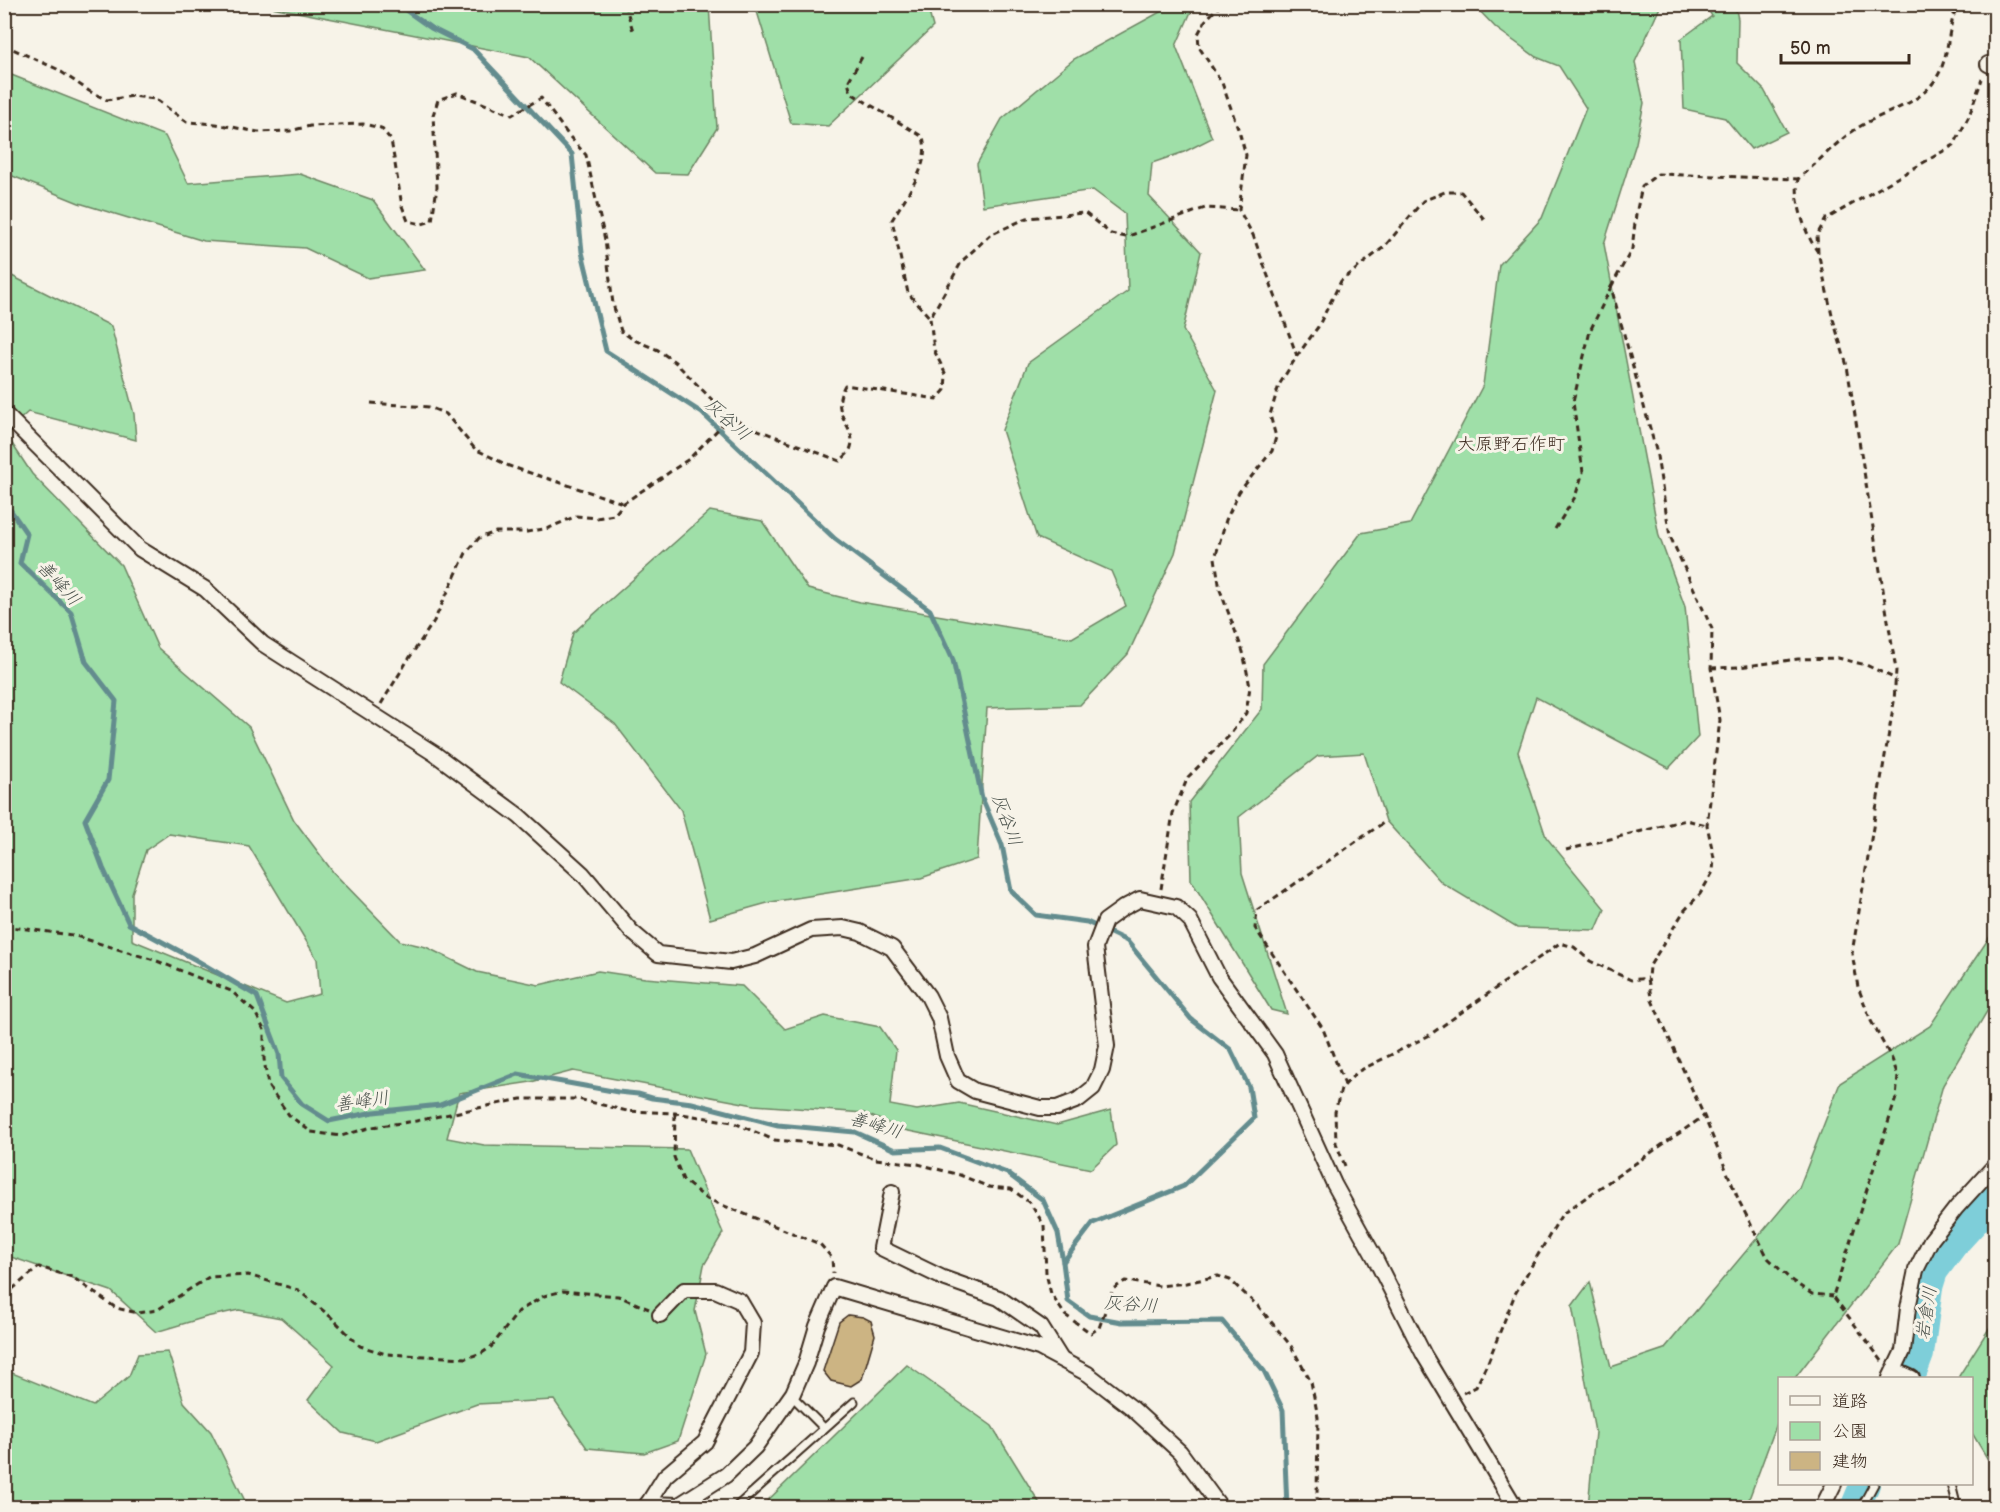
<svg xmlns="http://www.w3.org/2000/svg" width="2000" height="1512" font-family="'Balsamiq Sans','Klee One',sans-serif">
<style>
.green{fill:#9fdfa8;stroke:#6d8463;stroke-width:1.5;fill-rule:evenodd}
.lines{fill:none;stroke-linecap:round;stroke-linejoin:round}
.stream{stroke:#638c8e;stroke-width:5}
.river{stroke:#7eced9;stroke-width:30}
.building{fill:#ccb483;stroke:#3b2a1e;stroke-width:1.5}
.service-casing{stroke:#3b2a1e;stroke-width:11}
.minor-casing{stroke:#3b2a1e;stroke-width:18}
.path{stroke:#3b2a1e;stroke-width:3;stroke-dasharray:6 4.5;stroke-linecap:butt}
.service{stroke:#f7f3e8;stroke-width:7}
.minor{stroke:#f7f3e8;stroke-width:14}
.labels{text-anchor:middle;stroke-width:6;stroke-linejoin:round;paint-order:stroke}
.water-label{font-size:18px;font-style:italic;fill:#4c534d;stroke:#f7f3e8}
.neighbourhood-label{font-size:18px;fill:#3b2a1e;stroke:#f7f3e8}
</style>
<rect width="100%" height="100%" fill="#f7f3e8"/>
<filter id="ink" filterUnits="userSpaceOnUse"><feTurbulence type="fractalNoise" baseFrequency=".0167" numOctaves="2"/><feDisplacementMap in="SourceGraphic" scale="12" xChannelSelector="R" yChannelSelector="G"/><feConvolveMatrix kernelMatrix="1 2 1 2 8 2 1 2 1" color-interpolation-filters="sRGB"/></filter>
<g filter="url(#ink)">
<g class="green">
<polygon points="261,5 709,5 717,128 688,174 655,173 529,57"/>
<polygon points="755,5 927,5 933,27 828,126 791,123"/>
<polygon points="1163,5 1194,5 1176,46 1212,138 1184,152 1152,163 1149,196 1201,252 1183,330 1217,390 1175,553 1128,654 1080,705 987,708 977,859 921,878 771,902 710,919 681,810 615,724 559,682 573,633 710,511 762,521 808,589 860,602 1072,638 1126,606 1111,571 1037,538 1002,430 1028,363 1128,291 1125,214 1093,190 983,206 977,164 1002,119 1074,59 1162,11"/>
<polygon points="1474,5 1661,5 1635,62 1644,103 1636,143 1604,244 1659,536 1685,607 1698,737 1669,768 1536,697 1518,752 1546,837 1605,909 1596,930 1517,928 1442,883 1386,821 1364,753 1318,756 1239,817 1242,873 1287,1014 1271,1010 1191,880 1189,802 1262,709 1263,664 1361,533 1410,524 1483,385 1499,265 1542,218 1586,108 1559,66 1536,57 1496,28"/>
<polygon points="1705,5 1735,5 1738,19 1737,63 1764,90 1787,132 1751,149 1725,118 1684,109 1681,39 1712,16"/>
<polygon points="4,72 165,136 188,183 300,174 373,200 425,270 368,278 305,248 204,241 79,203 5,173"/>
<path d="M4,272L111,326L134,414L136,440L28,412L5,433L32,474L121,565L158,648L249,727L294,820L333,872L400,941L426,947L477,972L539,985L598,971L645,978L742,986L785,1029L825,1016L880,1027L896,1050L890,1105L917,1110L959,1103L1057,1125L1111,1110L1116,1145L1091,1169L904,1130L864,1113L754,1105L573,1071L531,1082L459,1093L447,1138L484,1145L687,1149L723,1233L704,1265L695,1311L706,1354L678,1441L644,1453L587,1448L554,1400L477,1404L376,1441L343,1433L308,1400L334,1365L281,1318L239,1310L206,1317L156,1332L111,1291L5,1255ZM169,834L249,846L317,959L320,994L286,1003L132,940V893L146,850Z"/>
<polygon points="1995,929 1995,998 1943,1085 1898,1244 1795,1378 1780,1378 1779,1418 1746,1507 1588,1507 1595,1432 1572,1306 1590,1282 1611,1367 1664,1349 1799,1188 1840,1083 1930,1026"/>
<polygon points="1995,1319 1995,1436 1987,1458 1972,1433 1972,1378 1959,1378 1959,1376"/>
<polygon points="168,1352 184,1402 211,1432 248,1507 5,1507 5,1370 93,1406 129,1376 138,1354"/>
<polygon points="907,1365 992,1426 1042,1507 761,1507"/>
</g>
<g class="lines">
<g class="stream">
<polyline points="397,4 431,28 473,49 572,154 582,252 606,351 702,413 835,539 930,610 953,660 982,798 1002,845 1011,891 1036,915 1087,922 1127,941 1191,1019 1231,1050 1249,1087 1254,1118 1184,1186 1093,1223 1063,1262 1068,1301 1089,1316 1122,1322 1222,1321 1264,1371 1283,1410 1287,1508"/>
<polyline points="4,504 11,511 27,534 20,563 71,612 86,662 116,701 108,780 85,820 103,868 129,924 196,960 257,996 279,1054 281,1078 302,1104 329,1121 374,1112 440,1105 518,1074 618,1092 638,1094 652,1098 692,1103 778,1125 855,1132 895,1150 940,1148 1007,1173 1043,1200 1058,1233 1063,1262"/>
</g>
<g class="river">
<polyline points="1910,1378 1919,1354 1928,1287 1933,1271 1953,1244 1996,1197"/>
<polyline points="1855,1508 1865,1484"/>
</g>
</g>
<polygon class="building" points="848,1315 863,1317 871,1321 875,1335 862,1379 851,1386 831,1381 823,1371 839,1322"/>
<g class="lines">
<defs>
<g id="service">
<polyline points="791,1395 824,1428"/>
<polyline points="1951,1484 1957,1508"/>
<polyline points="735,1508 854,1402"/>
<polyline points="1861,1508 1874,1484"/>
</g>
<g id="minor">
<polyline points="1988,64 1996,68"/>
<polyline points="4,413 140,549 205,589 263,644 435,754 519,816 583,874 631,931 658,954 731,962 755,956 811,930 843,928 860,932 892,948 928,996 939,1018 947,1056 958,1081 975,1091 1040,1108 1057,1108 1078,1100 1093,1088 1102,1070 1107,1046 1095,947 1105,921 1123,908 1140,899 1176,907 1190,920 1219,977 1275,1054 1334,1184 1375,1258 1424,1355 1516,1508"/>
<polyline points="892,1192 881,1248 943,1278 999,1298 1041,1327 1061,1359"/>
<polyline points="1901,1373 1912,1378"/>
<polyline points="1890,1378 1903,1351 1908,1308 1916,1270 1931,1240 1956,1208 1996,1164"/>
<polyline points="647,1504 679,1505 726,1475 755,1447 793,1393 806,1363 817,1326 834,1287 1039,1348 1088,1374 1132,1408 1180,1452 1221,1508"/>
<polyline points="645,1508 665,1476 705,1442 751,1353 753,1323 740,1301 715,1290 684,1290 660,1315"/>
<polyline points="1822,1508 1834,1484"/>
</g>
</defs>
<use href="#service" class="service-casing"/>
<use href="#minor" class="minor-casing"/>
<g class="path">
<polyline points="625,4 633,31"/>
<polyline points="1093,4 1102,9 1119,4"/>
<polyline points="1221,4 1205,21 1198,34 1199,47 1222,83 1239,131 1246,155 1239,210 1253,235 1297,356"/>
<polyline points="4,45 57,69 89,91 107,100 133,96 155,99 187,122 216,124 258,132 290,131 310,126 363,124 381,128 391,140 402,206 408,221 422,224 432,221 437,187 433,115 438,100 457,93 512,115 541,98 569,136 586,155 605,240 613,304 621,331 634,340 658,350 675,362 729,417"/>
<path d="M862,57L848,82L851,93L923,137C931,166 906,195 892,220L908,293L930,318"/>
<path d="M1818,252C1805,235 1794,200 1798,179C1820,161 1841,136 1866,123C1888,111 1917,104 1933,83C1952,58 1945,27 1959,4"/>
<polyline points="1611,287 1632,249 1636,214 1642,186 1658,174 1798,179"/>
<polyline points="371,403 429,407 446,414 475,449 509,466 623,503"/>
<polyline points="1555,529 1575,497 1583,472 1573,402 1590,331 1611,287 1656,450 1670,536 1712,629 1711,668 1720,720 1707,825 1714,858 1713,872 1700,894 1684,911 1649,967 1648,978 1651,998 1704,1116 1739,1201 1768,1258 1791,1280 1812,1294 1833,1296"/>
<polyline points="1711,668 1739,667 1798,659 1838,658 1866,665 1896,679"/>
<path d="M381,704L406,663L434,621L466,553L479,538L496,532H527L549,528L576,516L596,518L614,515L624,503L689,459L730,417L745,425L840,461C843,458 848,454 850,450C860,426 827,417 845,385L937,399L945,390L946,375L934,350L930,318L962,261L990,235L1027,218L1085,213L1111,234L1126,237L1205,208L1239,210"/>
<polyline points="1566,850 1686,820 1707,825"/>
<polyline points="1161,889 1173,813 1188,777 1230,735 1246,713 1250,687 1243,652 1220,590 1215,558 1226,520 1239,492 1272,451 1276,437 1270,415 1279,385 1297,356 1318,327 1341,281 1384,247 1423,201 1445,192 1461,192 1484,219"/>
<polyline points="4,926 72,935 157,961 231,991 255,1012 264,1030 264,1059 268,1086 289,1115 311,1132 341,1136 372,1127 416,1121 521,1099 578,1099 627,1111 675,1113 732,1122 774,1140 838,1145 875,1159 918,1164 960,1175 989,1187 1011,1189 1030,1203 1044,1225 1046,1273 1051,1294 1065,1315 1091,1333 1099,1328 1113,1289 1125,1281 1160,1286 1186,1283 1218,1276 1230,1280 1259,1307 1291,1346 1311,1382 1318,1417 1317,1498 1327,1508"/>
<polyline points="1345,1085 1323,1029 1255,928 1257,910 1386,821"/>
<polyline points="675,1114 674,1157 683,1180 707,1199 820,1244 832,1258 833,1273"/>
<polyline points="1345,1166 1336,1143 1335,1112 1341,1089 1357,1072 1428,1036 1560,943 1574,947 1590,961 1631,980 1648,978"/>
<polyline points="4,1296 39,1267 72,1277 116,1308 138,1313 157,1310 209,1277 248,1275 298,1290 331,1317 360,1346 386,1354 466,1358 482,1353 491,1347 519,1311 544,1296 563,1291 618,1296 649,1309"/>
<polyline points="1882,1361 1833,1296 1896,1098 1898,1076 1892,1059 1871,1021 1858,987 1852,953 1894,702 1896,670 1847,366 1833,319 1818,252 1817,235 1826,219 1954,145 1969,116 1982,79"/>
<polyline points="1463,1393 1476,1387 1488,1362 1515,1294 1562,1214 1704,1116"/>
</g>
<use href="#service" class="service"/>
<use href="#minor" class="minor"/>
</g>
</g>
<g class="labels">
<g class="water-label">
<text transform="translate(728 419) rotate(42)" y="6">灰谷川</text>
<text transform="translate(59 583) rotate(47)" y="6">善峰川</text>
<text transform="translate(1007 820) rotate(70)" y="6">灰谷川</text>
<text transform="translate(362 1101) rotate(-8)" y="6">善峰川</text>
<text transform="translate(876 1125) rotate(16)" y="6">善峰川</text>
<text transform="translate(1131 1304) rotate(4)" y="6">灰谷川</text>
<text transform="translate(1926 1313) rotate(-81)" y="6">岩倉川</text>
</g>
<g class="neighbourhood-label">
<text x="1511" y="450">大原野石作町</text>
</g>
</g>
<rect width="2000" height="1512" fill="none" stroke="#f7f3e8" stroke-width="24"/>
<rect x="12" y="12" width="1976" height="1488" fill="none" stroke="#3b2a1e" stroke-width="2" filter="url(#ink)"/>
<rect x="1778" y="1377" width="195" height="108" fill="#f7f3e8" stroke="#aca397" stroke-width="1.5"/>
<rect x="1790" y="1396" width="30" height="9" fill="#f7f3e8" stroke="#aca397" stroke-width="1.5"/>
<text x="1832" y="1407" font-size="18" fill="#3b2a1e">道路</text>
<rect x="1790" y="1422" width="30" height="18" fill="#9fdfa8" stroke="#aca397" stroke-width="1.5"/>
<text x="1832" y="1437" font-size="18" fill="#3b2a1e">公園</text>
<rect x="1790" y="1452" width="30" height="18" fill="#ccb483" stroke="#aca397" stroke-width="1.5"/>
<text x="1832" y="1467" font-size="18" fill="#3b2a1e">建物</text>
<path d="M1781 54v9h128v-9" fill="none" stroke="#3b2a1e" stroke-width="3"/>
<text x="1790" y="54" font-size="18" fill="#3b2a1e" stroke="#f7f3e8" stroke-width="4.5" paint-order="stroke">50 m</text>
</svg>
